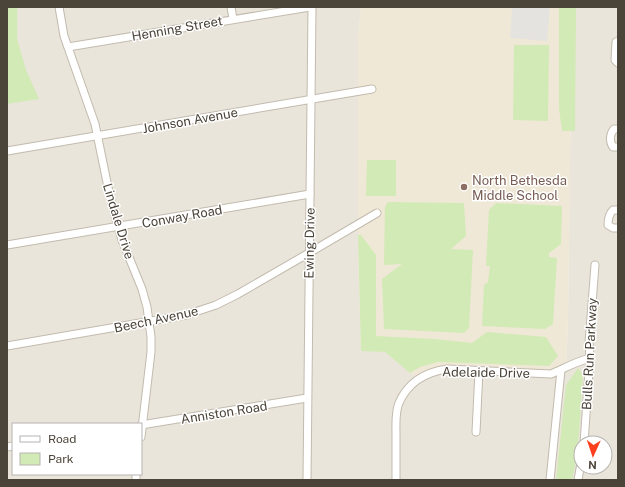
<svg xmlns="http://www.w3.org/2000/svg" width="625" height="487" font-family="'Public Sans',sans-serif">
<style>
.residential{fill:#eae5da;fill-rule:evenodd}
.education{fill:#efe8d6}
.green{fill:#d2eab5}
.parking{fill:#e5e3e0}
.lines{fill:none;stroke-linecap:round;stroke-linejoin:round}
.street-casing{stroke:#c2bbae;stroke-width:9}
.street{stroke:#fff;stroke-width:7}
.education-dot{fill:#8d6e63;stroke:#fff;stroke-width:1.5}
.labels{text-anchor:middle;stroke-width:3;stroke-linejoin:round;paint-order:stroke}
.street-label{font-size:13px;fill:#4b4439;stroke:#fff}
.education-label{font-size:13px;fill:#785e54;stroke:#fff;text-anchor:start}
</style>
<rect width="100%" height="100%" fill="#f6f3ec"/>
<path class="residential" d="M7,7H361L358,38V246L361,350L385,352L434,371L566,368L568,319L572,7H618V480H7ZM13,424H141V474H13ZM581,443H605V467H581Z"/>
<polygon class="education" points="361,7 572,7 568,319 566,368 551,374 447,369 417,379 385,352 361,351 358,246 358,38"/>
<g class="green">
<polygon points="7,7 17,7 17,39 26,70 39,99 7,104"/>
<polygon points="559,7 576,7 575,131 562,131 559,108"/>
<polygon points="514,45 549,45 548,121 513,120"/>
<polygon points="367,160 396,160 396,196 366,196"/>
<polygon points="388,202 464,203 466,236 451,249 473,250 469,328 464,333 384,329 382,279 402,264 384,265 385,207"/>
<polygon points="496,203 562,206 561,244 549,253 549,257 557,258 553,324 545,329 482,326 484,285 488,282 490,266 486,266 489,210"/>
<polygon points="358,235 361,235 376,255 376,336 435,339 472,343 487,332 546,337 558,356 549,366 438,362 420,367 410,373 385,352 361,351"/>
<path d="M578,368L583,375C580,410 580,446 572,480H556L566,385Z"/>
</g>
<polygon class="parking" points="512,7 550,7 547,41 510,38"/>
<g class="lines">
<defs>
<g id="street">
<polyline points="59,7 64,36 95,124 110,197 122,240 142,289 147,307 151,337 151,352 141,437"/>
<polyline points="231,7 233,19"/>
<polyline points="618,41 616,42 615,60 618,63"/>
<polyline points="68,47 310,7"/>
<path d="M618,129H614C610,134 609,141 613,147H618"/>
<polyline points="7,151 372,89"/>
<path d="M618,210H613C609,214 608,218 608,225L613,228H618"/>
<polyline points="7,245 310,194"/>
<polyline points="7,346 186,315 216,305 238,294 309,253 377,213"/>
<polyline points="141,425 307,398"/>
<polyline points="476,432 479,371"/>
<polyline points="584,443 590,358 589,343 595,265"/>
<polyline points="7,447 13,446"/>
<polyline points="136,480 136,474"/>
<polyline points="307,480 312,7"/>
<path d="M396,480C396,465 396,449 396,434C396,424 395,412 399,403C408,382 426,372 447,369L551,374C565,368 575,362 590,358"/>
<polyline points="550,480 561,370"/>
<polyline points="578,480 581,463"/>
</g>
</defs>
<use href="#street" class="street-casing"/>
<use href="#street" class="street"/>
</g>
<circle class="education-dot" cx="464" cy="187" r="4"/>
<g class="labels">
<g class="street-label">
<text transform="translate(177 28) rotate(-10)" y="5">Henning Street</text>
<text transform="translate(190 120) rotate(-10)" y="5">Johnson Avenue</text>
<text transform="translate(182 216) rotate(-10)" y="5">Conway Road</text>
<text transform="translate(119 221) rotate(73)" y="5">Lindale Drive</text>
<text transform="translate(309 243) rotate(-89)" y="5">Ewing Drive</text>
<text transform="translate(156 319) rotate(-12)" y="5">Beech Avenue</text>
<text transform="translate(589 354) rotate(-87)" y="5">Bulls Run Parkway</text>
<text transform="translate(486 372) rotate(1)" y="5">Adelaide Drive</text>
<text transform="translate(224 412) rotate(-9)" y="5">Anniston Road</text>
</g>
<g class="education-label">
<text x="472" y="185">North Bethesda<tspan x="472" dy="15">Middle School</tspan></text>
</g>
</g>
<rect width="625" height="487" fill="none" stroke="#4b4439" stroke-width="16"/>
<rect x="12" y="423" width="130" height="52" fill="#ffffff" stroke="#b7b4b0"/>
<rect x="20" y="436" width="20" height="6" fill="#ffffff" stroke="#b7b4b0"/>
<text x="48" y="443" font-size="12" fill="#4b4439">Road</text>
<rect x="20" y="453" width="20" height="12" fill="#d2eab5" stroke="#b7b4b0"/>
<text x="48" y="463" font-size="12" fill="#4b4439">Park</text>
<g transform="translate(593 455) rotate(183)"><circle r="19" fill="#ffffff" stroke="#b7b4b0"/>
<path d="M0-3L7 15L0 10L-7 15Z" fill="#fc3f1d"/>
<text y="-6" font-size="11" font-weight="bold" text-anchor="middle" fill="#4b4439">N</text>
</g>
</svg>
